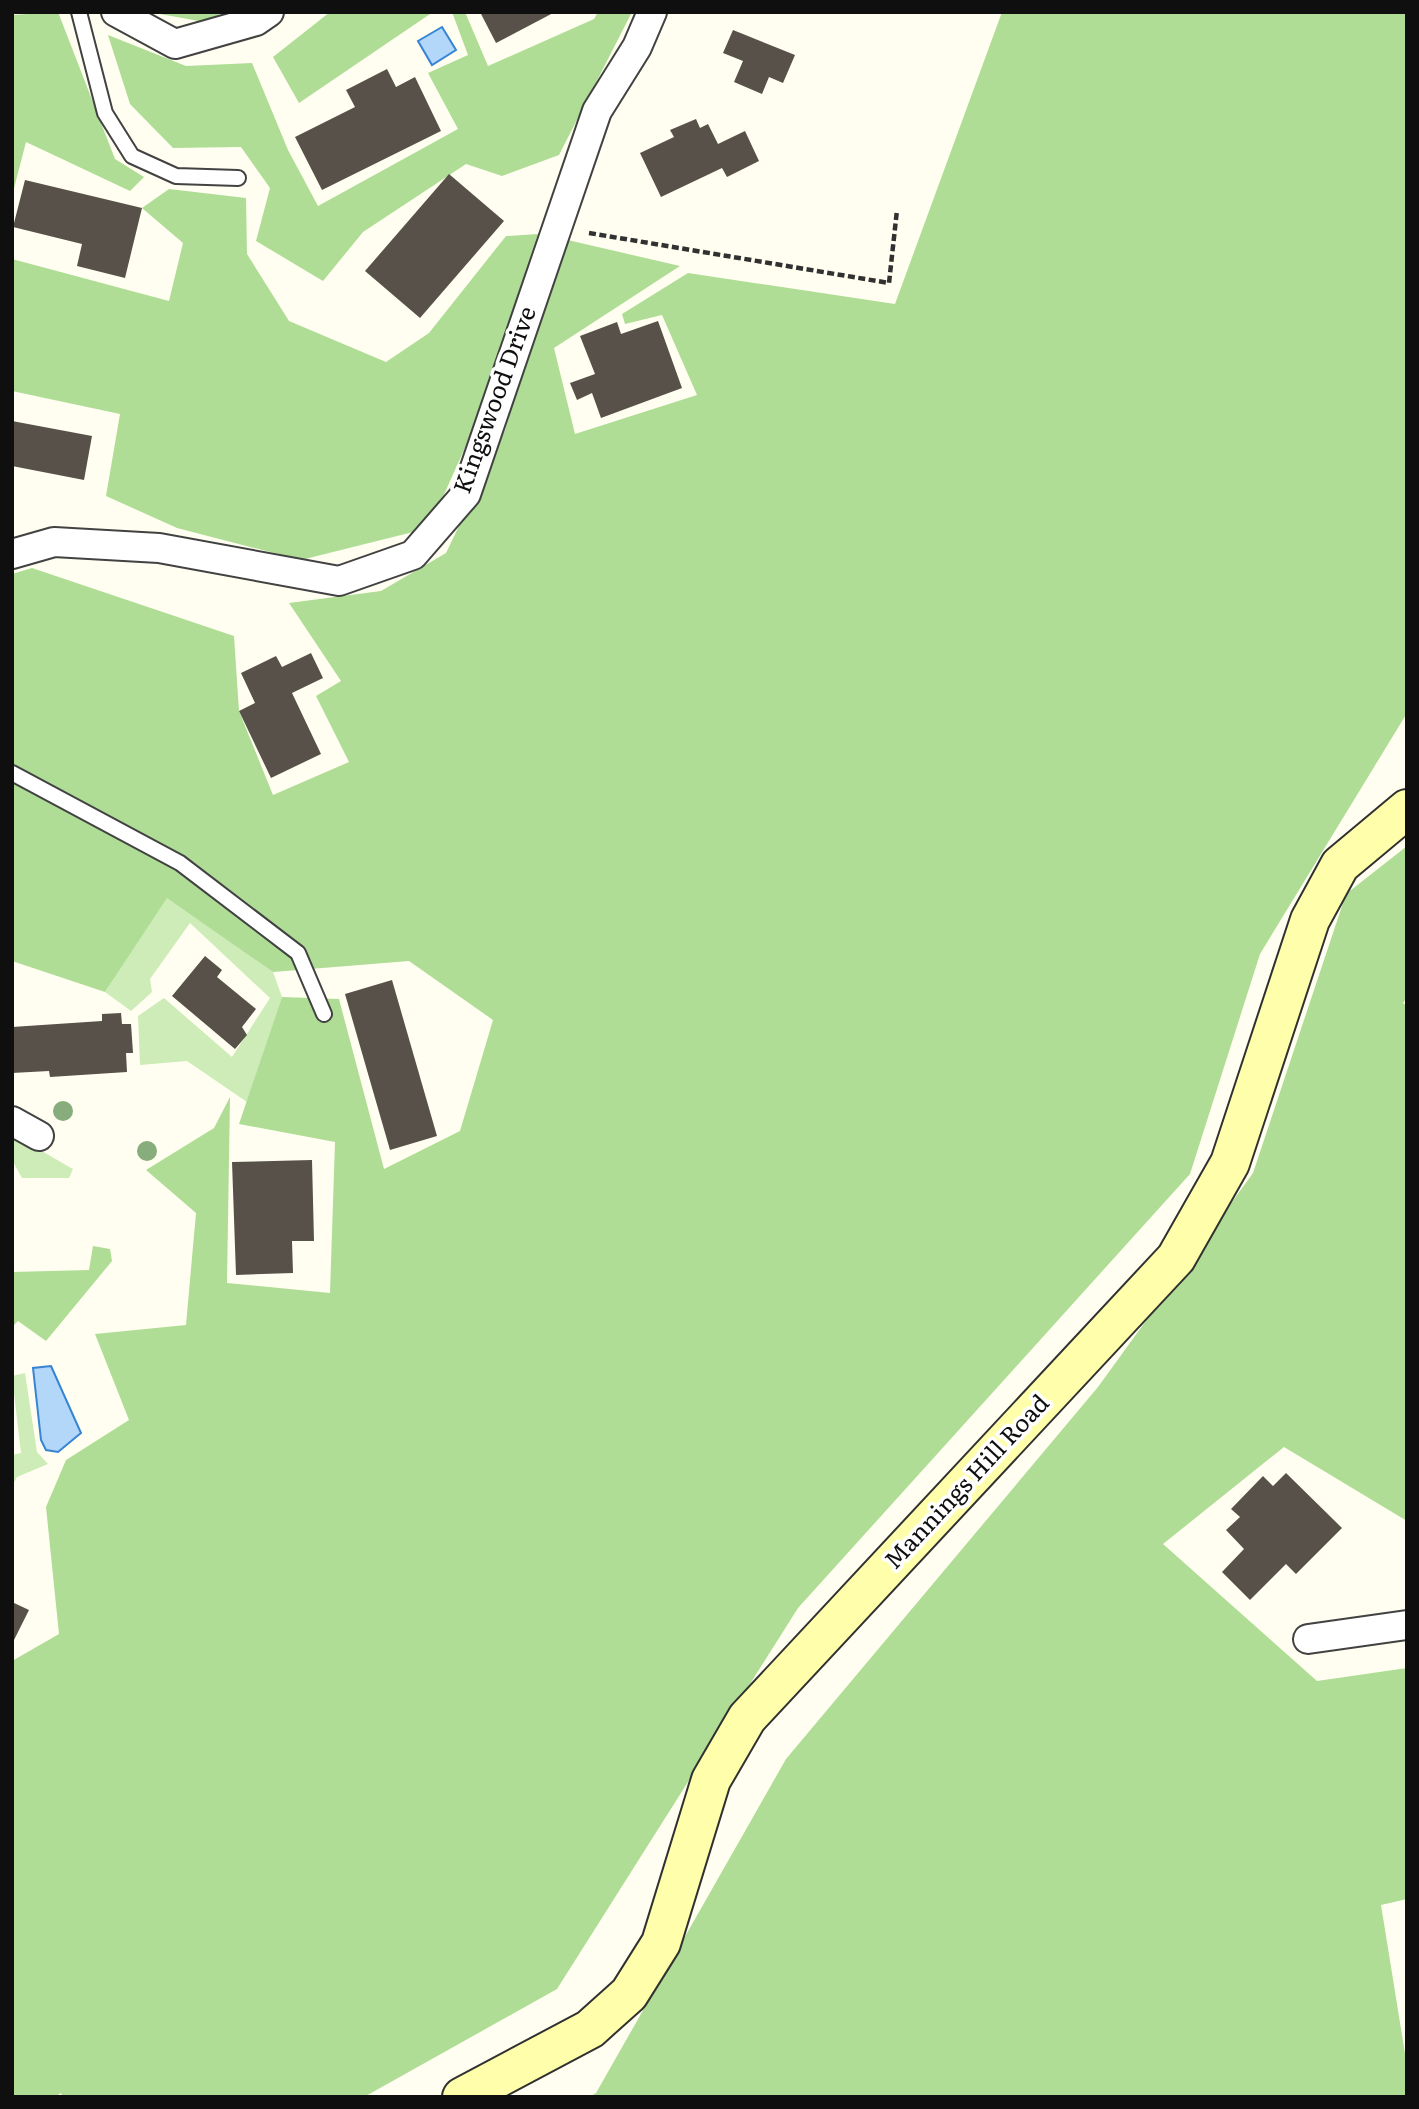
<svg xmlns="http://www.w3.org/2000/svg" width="1419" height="2109" font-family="Literata,serif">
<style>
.green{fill:#cdecb8}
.forest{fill:#afdd96}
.water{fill:#b2d7f9;stroke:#3684d3;stroke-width:2}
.building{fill:#58514a}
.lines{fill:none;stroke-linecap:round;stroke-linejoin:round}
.service-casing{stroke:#424242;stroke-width:18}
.minor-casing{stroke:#424242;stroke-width:32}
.secondary-casing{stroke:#313131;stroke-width:42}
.path{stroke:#313131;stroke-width:4.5;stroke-dasharray:7 3.5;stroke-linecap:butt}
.service{stroke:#fff;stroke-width:14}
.minor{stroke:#fff;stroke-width:28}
.secondary{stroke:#ffffab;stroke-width:38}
.tree{fill:#86ad7b}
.labels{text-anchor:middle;stroke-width:7;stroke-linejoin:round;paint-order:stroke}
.street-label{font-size:24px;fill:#0f0f0f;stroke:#fff}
</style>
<rect width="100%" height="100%" fill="#fffef0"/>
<g class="green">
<polygon points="167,897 273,972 282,997 247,1102 187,1061 140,1065 138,1016 164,998 232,1057 270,998 190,923 150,979 152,992 131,1011 105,992"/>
<polygon points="12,1134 73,1169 69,1178 22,1178 12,1160"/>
<polygon points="25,1373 37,1452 48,1464 17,1477 12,1486 12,1455 21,1453 12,1376"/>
</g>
<g class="forest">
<polygon points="58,12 115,159 144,177 130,191 26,142 12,196 12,15"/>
<polygon points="149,12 224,12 204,22"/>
<polygon points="330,12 433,12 299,103 273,57"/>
<polygon points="452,12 465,12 488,66 594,19 598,12 632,12 559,155 502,176 466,164 363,232 323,281 256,241 270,188 241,147 173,148 130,104 108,35 186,66 252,63 288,150 318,206 458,129 428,73 468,55"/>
<polygon points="1002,12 1407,12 1407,713 1260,954 1190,1174 798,1608 557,1989 364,2097 62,2097 61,2093 55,2097 12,2097 12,1661 59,1634 46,1507 66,1460 129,1420 95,1334 186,1325 196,1213 146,1170 214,1128 230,1097 227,1283 330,1293 335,1142 239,1124 282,997 339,999 384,1169 460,1131 493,1020 409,961 273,972 167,898 105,992 12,961 12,574 32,568 234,636 239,711 273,795 349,762 316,696 341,681 289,603 381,591 446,553 505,430 559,238 680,266 554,348 575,434 697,395 662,315 625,324 622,314 688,273 895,304"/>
<polygon points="169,189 246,198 247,254 289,321 386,362 429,333 506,236 538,234 473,430 429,528 301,560 177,528 106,496 120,414 12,391 12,259 169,301 183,243 142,208"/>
<polygon points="1407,846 1407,998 1403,1003 1407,1006 1407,1521 1284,1447 1163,1544 1317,1681 1407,1668 1407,1899 1381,1905 1407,2066 1407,2097 589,2097 596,2093 786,1759 1098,1387 1253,1173 1346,894"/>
<polygon points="93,1246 110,1249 112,1261 46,1341 18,1321 12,1327 12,1272 89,1270"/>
</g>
<g class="water">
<polygon points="442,27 456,50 432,65 418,41"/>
<polygon points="51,1366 81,1433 58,1452 46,1450 41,1440 33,1368"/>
</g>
<g class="building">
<polygon points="480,12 555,12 496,43"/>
<polygon points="733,30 795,55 783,83 769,77 762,94 734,82 743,61 723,53"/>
<polygon points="387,69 396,87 415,77 441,131 322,190 295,137 355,107 346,90"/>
<polygon points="696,119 700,128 708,124 718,144 745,131 759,161 727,177 722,168 661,197 640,153 674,137 670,130"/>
<polygon points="449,174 504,221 420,318 365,271"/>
<polygon points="25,180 142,208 125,278 77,266 82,244 13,227"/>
<polygon points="658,321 682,388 601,418 592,393 577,400 570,383 595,374 580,336 617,322 621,334"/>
<polygon points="12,421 92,436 84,480 12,466"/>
<polygon points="311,653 323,678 292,693 321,754 271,778 239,711 255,703 241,673 276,656 282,667"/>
<polygon points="205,956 222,970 217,977 256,1009 242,1027 247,1035 235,1049 172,996"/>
<polygon points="392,980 437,1136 390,1150 345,994"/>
<polygon points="121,1013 122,1024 131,1024 133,1053 126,1053 127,1072 50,1077 49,1071 12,1073 12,1027 102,1021 102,1014"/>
<polygon points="312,1160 314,1241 292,1241 293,1273 236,1275 232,1162"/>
<polygon points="1286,1473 1342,1528 1296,1574 1286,1564 1250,1600 1222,1572 1244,1549 1226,1530 1240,1517 1231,1509 1263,1476 1273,1486"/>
<polygon points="12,1602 29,1610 12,1644"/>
</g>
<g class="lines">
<defs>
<g id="service">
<polyline points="79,12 105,113 132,156 176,176 238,178"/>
<polyline points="12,773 180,863 298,953 324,1014"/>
</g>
<g id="minor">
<polyline points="116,12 175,44 256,21 269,12"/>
<polyline points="12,554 54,542 159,548 339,581 413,555 466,494 597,111 637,47 652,12"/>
<polyline points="12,1121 39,1136"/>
<polyline points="1308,1639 1407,1625"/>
</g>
<polyline id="secondary" points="462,2097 590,2029 629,1994 661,1943 711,1780 747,1718 1176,1258 1230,1163 1310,920 1340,865 1407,809"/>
</defs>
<use href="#service" class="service-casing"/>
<use href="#minor" class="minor-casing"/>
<use href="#secondary" class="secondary-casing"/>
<polyline class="path" points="589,233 889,283 897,210"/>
<use href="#service" class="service"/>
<use href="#minor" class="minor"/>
<use href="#secondary" class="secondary"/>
</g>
<g class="tree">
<circle cx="63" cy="1111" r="10"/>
<circle cx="147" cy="1151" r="10"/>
</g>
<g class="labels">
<g class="street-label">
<text transform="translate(495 400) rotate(-70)" y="8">Kingswood Drive</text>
<text transform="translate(967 1482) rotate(-47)" y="8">Mannings Hill Road</text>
</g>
</g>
<rect width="1419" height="2109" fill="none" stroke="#0f0f0f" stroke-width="28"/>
</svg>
